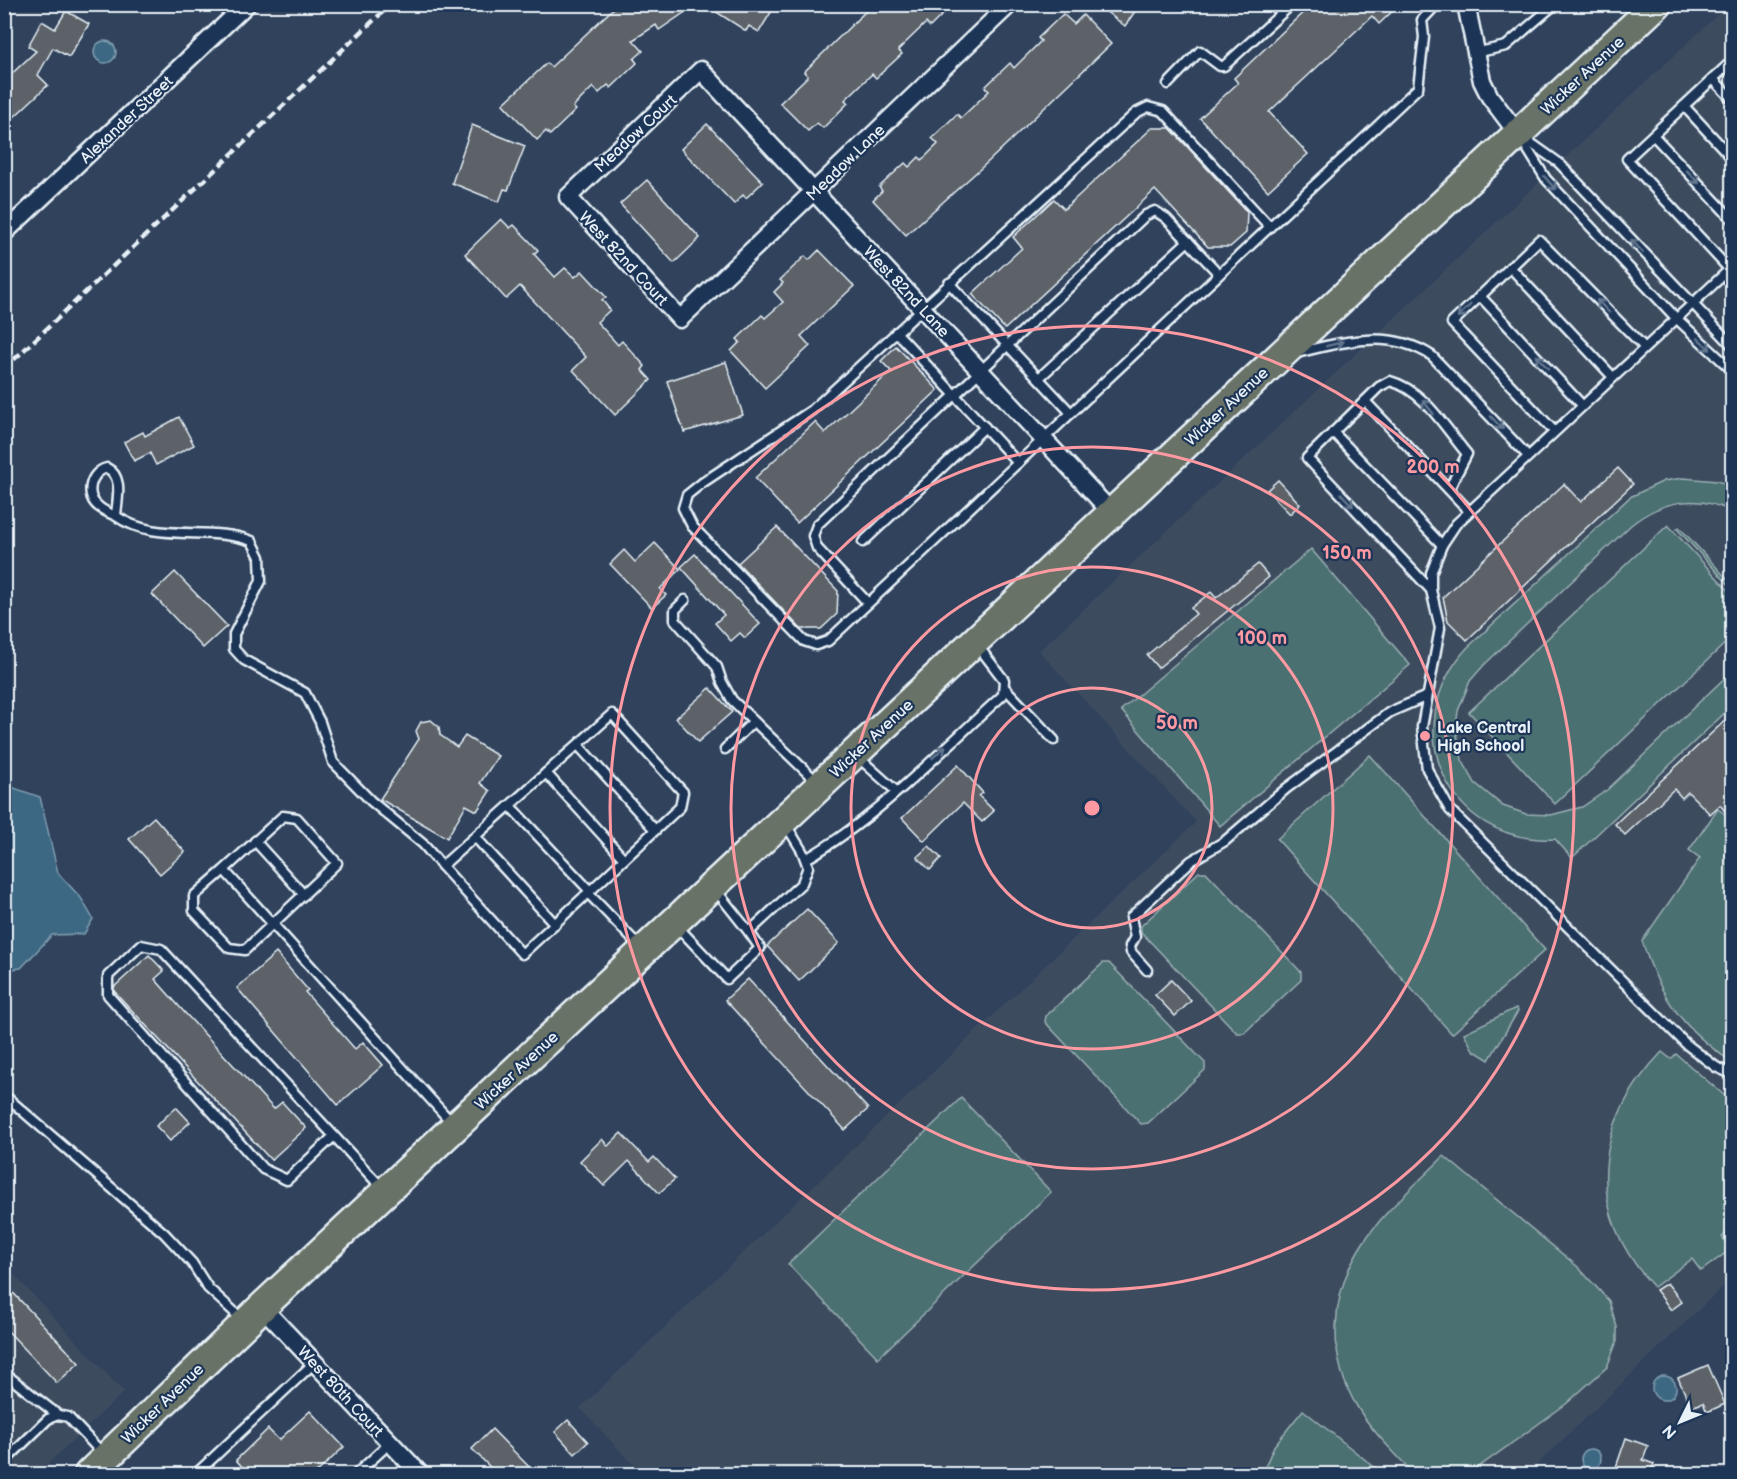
<svg xmlns="http://www.w3.org/2000/svg" width="1737" height="1479" font-family="'Balsamiq Sans',sans-serif">
<style>
.built{fill:#3d4c5f}
.green{fill:#4b6f71;stroke:#9ab0b4;stroke-width:1.5}
.water{fill:#3d6883;stroke:#819fb2;stroke-width:1.5}
.building{fill:#5b6267;stroke:#e8f1f8;stroke-width:1.5}
.lines{fill:none;stroke-linecap:round;stroke-linejoin:round}
.service-casing{stroke:#e8f1f8;stroke-width:13}
.minor-casing{stroke:#e8f1f8;stroke-width:21}
.trunk-casing{stroke:#e8f1f8;stroke-width:33}
.service{stroke:#1d3557;stroke-width:8}
.minor{stroke:#1d3557;stroke-width:16}
.trunk{stroke:#697266;stroke-width:28}
.rail{stroke:#e8f1f8;stroke-width:4.5;stroke-dasharray:9 4.5;stroke-linecap:butt}
.oneway{stroke:#64778f}
.ring{fill:none;stroke:#ff9aa2;stroke-width:3}
.poi-dot{fill:#ff9aa2;stroke:#1d3557;stroke-width:2}
.labels{text-anchor:middle;stroke-width:4.5;stroke-linejoin:round;paint-order:stroke}
.street-label{font-size:16px;fill:#e8f1f8;stroke:#1d3557}
.poi-label{font-size:16px;font-weight:bold;fill:#e8f1f8;stroke:#1d3557;text-anchor:start}
.centre{fill:#ff9aa2;stroke:#1d3557;stroke-width:3}
.ring-label{font-size:18px;text-anchor:middle;font-weight:bold;fill:#ff9aa2;stroke:#1d3557;stroke-width:4.5;stroke-linejoin:round;paint-order:stroke}
</style>
<rect width="100%" height="100%" fill="#30425c"/>
<filter id="ink" filterUnits="userSpaceOnUse"><feTurbulence type="fractalNoise" baseFrequency=".0167" numOctaves="2"/><feDisplacementMap in="SourceGraphic" scale="12" xChannelSelector="R" yChannelSelector="G"/><feConvolveMatrix kernelMatrix="1 2 1 2 8 2 1 2 1" color-interpolation-filters="sRGB"/></filter>
<g filter="url(#ink)">
<g class="built">
<polygon points="1728,5 1732,5 1732,1278 1527,1474 642,1474 580,1408 1196,822 1039,651"/>
<polygon points="4,1264 124,1392 37,1474 5,1474"/>
</g>
<g class="green">
<path d="M1683,478L1717,481L1732,486V512C1698,493 1661,501 1631,525L1484,665L1470,681L1458,711L1456,728L1462,760L1475,783L1503,806L1526,814L1551,815L1582,807L1607,790L1732,671V706L1572,858L1555,839C1446,845 1396,726 1467,648L1630,497L1664,481Z"/>
<polygon points="1668,525 1732,594 1732,637 1555,804 1469,712"/>
<polygon points="1679,527 1732,584 1732,588 1677,529"/>
<polygon points="1311,549 1410,665 1220,826 1121,710"/>
<polygon points="1370,755 1545,950 1452,1034 1277,839"/>
<path d="M1718,809L1729,817L1732,813V1062C1683,1030 1660,997 1642,941L1700,858L1689,850Z"/>
<polygon points="1199,872 1206,872 1301,972 1301,980 1244,1033 1237,1033 1141,932 1141,926"/>
<polygon points="1103,963 1109,963 1205,1063 1205,1070 1148,1123 1141,1124 1045,1022 1046,1016"/>
<polygon points="1516,1008 1518,1011 1489,1060 1473,1050 1464,1033"/>
<path d="M1662,1052L1671,1059L1676,1054L1732,1102L1727,1108L1732,1113V1228L1722,1237L1731,1249L1701,1271L1692,1259L1654,1287C1584,1212 1593,1124 1662,1052Z"/>
<polygon points="961,1098 1051,1192 878,1358 788,1264"/>
<path d="M1444,1156L1578,1267L1609,1301L1617,1327V1341L1607,1367L1566,1404L1469,1474H1414C1395,1453 1373,1433 1358,1408C1326,1357 1330,1293 1363,1243C1384,1211 1417,1184 1444,1156Z"/>
<polygon points="1303,1410 1383,1474 1262,1474 1274,1446"/>
</g>
<g class="water">
<circle cx="105" cy="52" r="11"/>
<polygon points="4,769 14,788 40,797 58,873 81,898 93,919 84,934 52,935 21,968 5,970"/>
<circle cx="1664" cy="1388" r="12"/>
<circle cx="1591" cy="1459" r="10"/>
</g>
<g class="building">
<polygon points="618,4 697,4 659,30 656,25 633,40 643,51 634,59 637,63 611,88 608,85 599,93 593,87 573,107 576,110 550,135 546,131 537,140 503,104 547,63 551,67"/>
<polygon points="704,4 776,4 759,32 749,26 746,31"/>
<polygon points="873,4 953,4 930,27 926,23 898,50 902,54 876,78 872,74 845,100 848,103 823,128 817,123 808,131 780,103 808,76 804,72"/>
<polygon points="1096,4 1140,4 1125,26"/>
<polygon points="1312,4 1400,4 1379,24 1372,16 1269,112 1308,154 1268,191 1200,118 1238,83 1234,78"/>
<polygon points="66,11 89,24 69,57 53,48 38,75 48,85 13,118 4,109 4,81 36,51 28,46 42,21 55,29"/>
<polygon points="1063,14 1074,24 1083,15 1111,44 989,161 906,235 873,200 882,191 879,187 905,163 909,167 919,157 922,160 938,144 932,138 957,114 961,118 989,91 985,87 1010,63 1014,68 1041,41 1038,38"/>
<polygon points="707,124 763,182 746,198 743,195 734,204 681,149"/>
<polygon points="472,125 525,146 508,190 504,189 499,202 452,183"/>
<polygon points="1152,128 1170,128 1247,212 1246,233 1230,247 1208,247 1155,190 1005,329 972,294 1022,248 1013,237 1054,199 1064,209"/>
<polygon points="647,180 700,238 674,263 620,204"/>
<polygon points="501,219 510,228 514,225 538,250 534,254 555,277 565,268 575,277 582,271 606,297 602,300 610,310 597,322 618,345 622,341 645,366 642,370 651,380 615,415 573,370 586,357 547,315 520,286 506,299 465,254"/>
<polygon points="819,250 854,286 801,336 810,346 765,388 731,351 740,342 737,339 762,315 765,318 783,302 774,292 783,283 780,280 805,256 809,260"/>
<polygon points="896,346 938,390 797,523 755,478 815,422 825,433 891,371 881,361"/>
<polygon points="726,362 743,415 684,432 667,381"/>
<polygon points="179,417 194,445 156,465 150,453 134,461 124,442 143,432 145,436"/>
<polygon points="1618,468 1633,484 1467,640 1448,621 1443,597 1564,484 1581,502"/>
<polygon points="1278,480 1300,504 1290,514 1267,490"/>
<polygon points="777,527 838,591 837,614 821,629 801,629 738,563"/>
<polygon points="655,543 680,569 660,589 666,595 652,608 610,564 624,550 635,562"/>
<polygon points="695,554 760,624 745,638 740,633 731,641 715,623 724,615 681,567"/>
<polygon points="1258,564 1269,577 1158,668 1147,655 1196,614 1191,608 1211,592 1216,598"/>
<polygon points="175,572 227,626 203,648 152,594"/>
<polygon points="710,688 732,712 698,742 676,718"/>
<polygon points="1732,714 1732,803 1725,811 1720,805 1710,814 1688,792 1682,798 1674,789 1625,835 1615,824"/>
<polygon points="431,720 439,727 440,735 457,747 465,736 498,756 480,783 490,791 477,811 466,805 447,838 380,799 419,739 416,731 421,722"/>
<polygon points="958,765 983,793 979,796 994,811 982,822 963,803 924,841 902,818"/>
<polygon points="154,817 185,852 160,874 129,839"/>
<polygon points="929,846 941,858 930,870 917,857"/>
<polygon points="807,909 839,943 799,981 767,946"/>
<polygon points="276,953 308,990 305,992 355,1049 363,1042 383,1065 338,1105 237,988"/>
<polygon points="149,955 164,971 155,979 185,1013 274,1109 282,1102 306,1128 271,1160 114,991 114,987"/>
<polygon points="748,979 868,1109 845,1130 725,1000"/>
<polygon points="1171,980 1191,1001 1175,1016 1155,995"/>
<polygon points="176,1107 190,1122 170,1141 156,1126"/>
<polygon points="621,1133 649,1162 654,1157 675,1179 659,1193 629,1161 604,1186 580,1161 602,1139 608,1146"/>
<polygon points="4,1283 79,1363 57,1383 4,1327"/>
<polygon points="1667,1283 1682,1302 1671,1310 1656,1290"/>
<polygon points="1708,1365 1725,1404 1707,1412 1703,1403 1691,1407 1678,1378"/>
<polygon points="310,1411 344,1447 315,1474 249,1474 236,1460 268,1429 279,1440"/>
<polygon points="568,1420 588,1442 575,1454 555,1432"/>
<polygon points="492,1429 536,1474 497,1474 472,1449"/>
<polygon points="1626,1438 1648,1446 1643,1460 1654,1464 1650,1474 1626,1474 1615,1470"/>
</g>
<g class="lines">
<defs>
<g id="service">
<polyline points="1475,53 1506,46 1555,4"/>
<polyline points="1713,79 1732,99"/>
<polyline points="1168,84 1200,51 1220,66 1224,66 1292,4"/>
<polyline points="1684,106 1732,158"/>
<polyline points="1653,135 1732,219"/>
<polyline points="1521,136 1559,163 1732,345"/>
<polyline points="1520,137 1546,179 1676,318 1732,370"/>
<polyline points="1270,227 1163,111 1148,107 1136,113 812,410 702,483 687,495 683,508 692,526 804,641 816,645 828,641 1418,88 1424,37 1422,20 1437,4"/>
<polyline points="1510,267 1612,376"/>
<polyline points="1732,267 1456,524 1442,545 1431,573 1431,590 1440,628 1422,727 1427,769 1450,810 1686,1044 1716,1067 1732,1074"/>
<polyline points="1730,270 1627,159 1732,61"/>
<polyline points="949,283 1071,413"/>
<polyline points="1480,296 1582,405"/>
<polyline points="896,332 1018,463"/>
<path d="M1296,353C1343,342 1389,328 1432,356L1527,455"/>
<polyline points="1039,378 1188,241"/>
<polyline points="1365,401 1469,511"/>
<polyline points="1554,431 1452,323 1539,240 1644,347"/>
<polyline points="1333,432 1442,545"/>
<path d="M116,516C111,514 104,511 99,507C84,496 90,472 107,468C124,477 117,499 116,516C156,544 209,525 252,541L260,557L261,581L234,634V649L244,660L305,693L320,722L333,762L371,801L423,844L442,866"/>
<polyline points="863,542 985,427"/>
<path d="M1431,590L1307,458L1379,387L1390,381C1424,390 1445,428 1467,454L1449,489"/>
<polyline points="685,600 675,610 675,620 717,667 722,682 732,700 818,783"/>
<polyline points="868,603 817,548 813,536 817,525 1146,215 1155,211 1166,218 1219,274"/>
<polyline points="1004,687 1054,740"/>
<polyline points="578,745 655,830"/>
<polyline points="725,749 753,722"/>
<polyline points="858,757 896,791"/>
<polyline points="546,773 624,859"/>
<polyline points="510,806 590,891"/>
<polyline points="475,837 555,924"/>
<polyline points="255,841 304,895"/>
<path d="M806,859C877,818 942,750 1003,695L1004,680L978,646"/>
<polyline points="224,870 194,896 194,911 229,948 245,950 337,863 297,818 283,816 224,870 452,1123"/>
<polyline points="715,889 749,932 802,883 808,867 802,851 785,823"/>
<polyline points="588,893 680,807 683,792 612,714 442,866 522,954 588,893 641,948"/>
<polyline points="676,925 727,979 760,948 749,932"/>
<polyline points="1147,970 1131,952 1130,946 1135,937 1131,917 1191,861 1225,841 1287,788 1390,712 1427,696"/>
<polyline points="4,1095 164,1233 192,1263 208,1288 243,1320"/>
<polyline points="334,1136 287,1180 263,1169 108,995 108,976 141,945 161,949 383,1189"/>
<polyline points="4,1373 58,1415"/>
<polyline points="4,1462 48,1419 58,1415 68,1417 104,1455"/>
<polyline points="199,1471 314,1363"/>
<polyline points="356,1474 390,1443"/>
</g>
<g id="minor">
<polyline points="1010,4 680,319 568,197 701,70 1112,513"/>
<polyline points="1466,4 1482,81 1490,97 1518,134"/>
<polyline points="4,233 247,4"/>
<polyline points="262,1307 420,1474"/>
</g>
<polyline id="trunk" points="89,1474 262,1307 1657,4"/>
</defs>
<use href="#service" class="service-casing"/>
<use href="#minor" class="minor-casing"/>
<use href="#trunk" class="trunk-casing"/>
<use href="#service" class="service"/>
<use href="#minor" class="minor"/>
<use href="#trunk" class="trunk"/>
<polyline class="rail" points="4,369 391,4"/>
</g>
<defs><path id="oneway-shaft" d="M-6 0H5M1.5-3L5.5 0L1.5 3" fill="none" stroke-width="1.6" stroke-linecap="round" stroke-linejoin="round" transform="scale(1.5)"/></defs>
<g class="oneway">
<use href="#oneway-shaft" transform="translate(1693 177) rotate(47)"/>
<use href="#oneway-shaft" transform="translate(1550 183) rotate(49)"/>
<use href="#oneway-shaft" transform="translate(1637 246) rotate(-133)"/>
<use href="#oneway-shaft" transform="translate(1603 306) rotate(-134)"/>
<use href="#oneway-shaft" transform="translate(1464 311) rotate(136)"/>
<use href="#oneway-shaft" transform="translate(1335 344) rotate(-14)"/>
<use href="#oneway-shaft" transform="translate(1704 344) rotate(43)"/>
<use href="#oneway-shaft" transform="translate(1542 362) rotate(-133)"/>
<use href="#oneway-shaft" transform="translate(1428 407) rotate(-129)"/>
<use href="#oneway-shaft" transform="translate(1497 423) rotate(46)"/>
<use href="#oneway-shaft" transform="translate(1347 500) rotate(47)"/>
<use href="#oneway-shaft" transform="translate(939 752) rotate(-42)"/>
</g>
</g>
<g class="ring">
<circle cx="1092" cy="808" r="120"/>
<circle cx="1092" cy="808" r="241"/>
<circle cx="1092" cy="808" r="361"/>
<circle cx="1092" cy="808" r="482"/>
</g>
<circle class="poi-dot" cx="1425" cy="736" r="6"/>
<g class="labels">
<g class="street-label">
<text transform="translate(1582 75) rotate(-43)" y="6">Wicker Avenue</text>
<text transform="translate(126 119) rotate(-43)" y="6">Alexander Street</text>
<text transform="translate(635 133) rotate(-43)" y="6">Meadow Court</text>
<text transform="translate(845 162) rotate(-44)" y="6">Meadow Lane</text>
<text transform="translate(624 258) rotate(47)" y="6">West 82nd Court</text>
<text transform="translate(907 291) rotate(47)" y="6">West 82nd Lane</text>
<text transform="translate(1226 406) rotate(-43)" y="6">Wicker Avenue</text>
<text transform="translate(871 738) rotate(-43)" y="6">Wicker Avenue</text>
<text transform="translate(516 1070) rotate(-43)" y="6">Wicker Avenue</text>
<text transform="translate(341 1391) rotate(47)" y="6">West 80th Court</text>
<text transform="translate(162 1403) rotate(-44)" y="6">Wicker Avenue</text>
</g>
<g class="poi-label">
<text x="1437" y="733">Lake Central<tspan x="1437" dy="18">High School</tspan></text>
</g>
</g>
<circle cx="1092" cy="808" r="9" class="centre"/>
<g class="ring-label">
<text x="1433" y="473">200 m</text>
<text x="1347" y="559">150 m</text>
<text x="1262" y="644">100 m</text>
<text x="1177" y="729">50 m</text>
</g>
<rect width="1737" height="1479" fill="none" stroke="#1d3557" stroke-width="24"/>
<rect x="12" y="12" width="1713" height="1455" fill="none" stroke="#e8f1f8" stroke-width="2" filter="url(#ink)"/>
<g transform="translate(1680 1422) rotate(227)" stroke="#1d3557" stroke-width="4.5" paint-order="stroke">
<path d="M0-4.5L10 22L0 15L-10 22Z" fill="#e8f1f8"/>
<text y="-9" font-size="16" font-weight="bold" text-anchor="middle" fill="#e8f1f8">N</text>
</g>
</svg>
